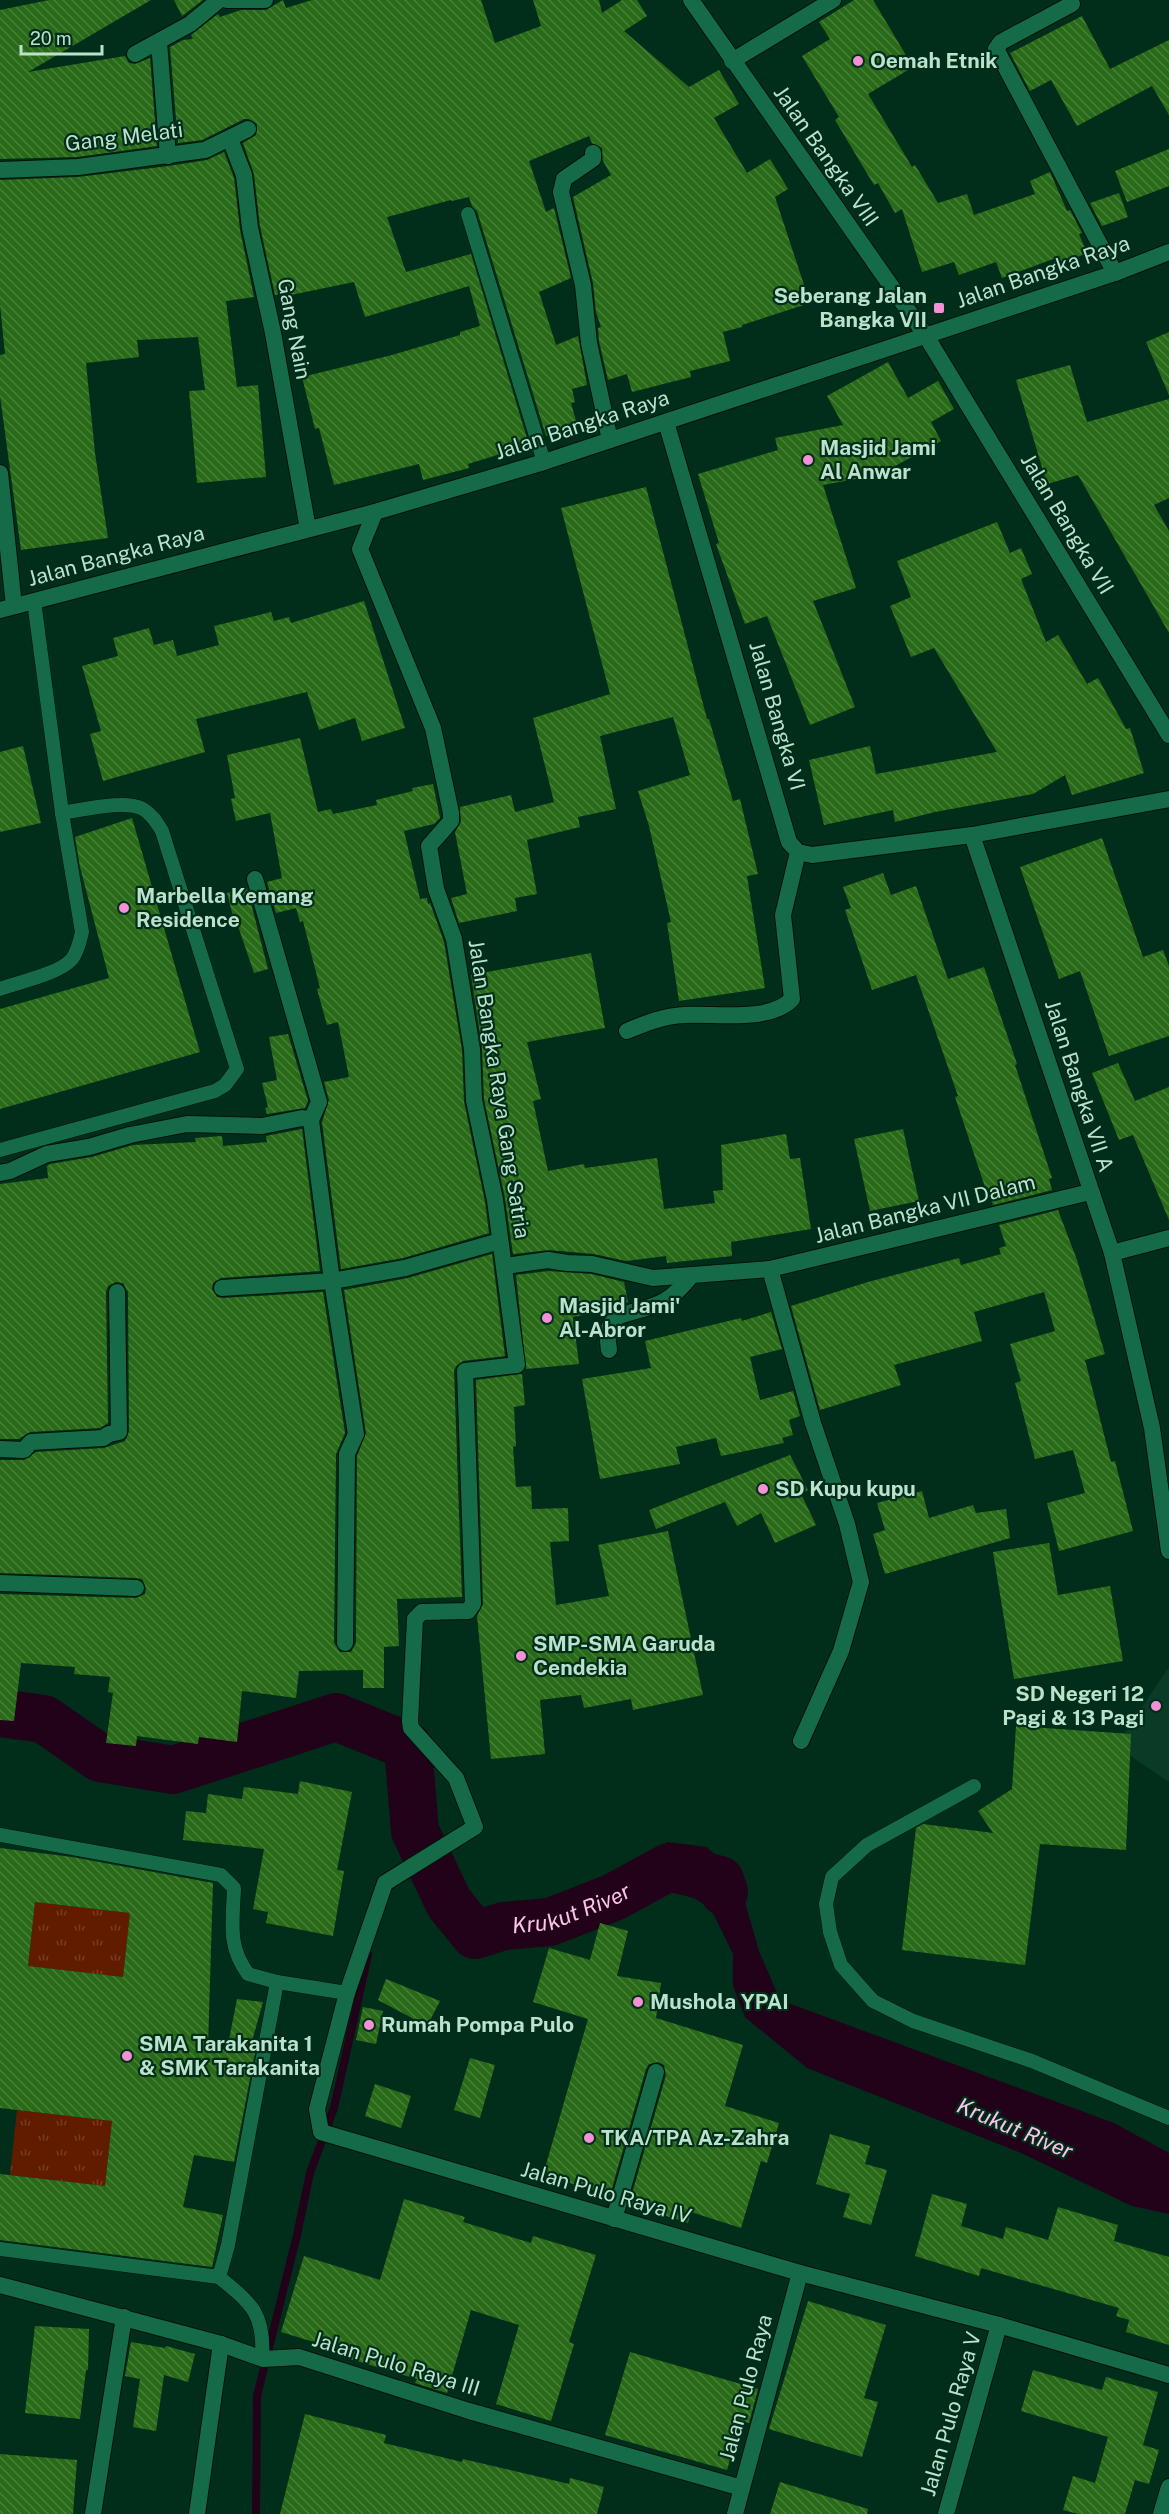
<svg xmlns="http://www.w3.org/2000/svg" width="1169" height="2514" font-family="'Public Sans',sans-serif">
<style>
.built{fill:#093b26}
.grass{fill:url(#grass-tufts)}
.water{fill:#210219}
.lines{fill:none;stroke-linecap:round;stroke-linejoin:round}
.stream{stroke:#210219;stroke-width:8}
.river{stroke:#210219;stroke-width:48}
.building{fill:url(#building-back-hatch);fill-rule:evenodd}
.service-casing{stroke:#001308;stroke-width:15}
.minor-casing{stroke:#001308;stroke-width:18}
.tertiary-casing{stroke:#001308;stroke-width:18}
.service{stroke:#156b47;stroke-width:14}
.minor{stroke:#156b47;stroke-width:16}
.tertiary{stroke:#156b47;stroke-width:16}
.poi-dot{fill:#f491d4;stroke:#012e1b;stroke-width:2}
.labels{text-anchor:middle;stroke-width:4.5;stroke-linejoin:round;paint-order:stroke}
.poi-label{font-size:21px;font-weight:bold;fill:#bde2cc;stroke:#012e1b;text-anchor:start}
.street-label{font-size:21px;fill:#bde2cc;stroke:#012e1b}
.water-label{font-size:22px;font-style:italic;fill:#fcc4e8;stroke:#012e1b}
</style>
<defs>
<pattern id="grass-tufts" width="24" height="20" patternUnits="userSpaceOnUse" patternTransform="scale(1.5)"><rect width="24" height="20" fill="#611c00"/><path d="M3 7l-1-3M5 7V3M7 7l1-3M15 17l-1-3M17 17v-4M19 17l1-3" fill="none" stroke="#763d24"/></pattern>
<pattern id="building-back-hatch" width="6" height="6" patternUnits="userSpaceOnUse" patternTransform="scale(1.5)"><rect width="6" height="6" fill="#296a18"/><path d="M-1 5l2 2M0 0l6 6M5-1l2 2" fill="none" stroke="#467f38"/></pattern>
</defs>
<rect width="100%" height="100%" fill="#012e1b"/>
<polygon class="built" points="1169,1667 1169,1782 1116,1746"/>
<g class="grass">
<polygon points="35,1902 130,1913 123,1977 28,1966"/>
<polygon points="17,2110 112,2121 105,2186 10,2175"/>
</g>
<polygon class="water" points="666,1842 707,1847 738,1878 759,1951 780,2000 1114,2123 1169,2153 1169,2214 1132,2206 1021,2153 807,2068 745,2017 733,1986 733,1954 711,1909 684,1891 669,1867"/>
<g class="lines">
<polyline class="stream" points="256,2514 257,2396 297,2235 310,2173 334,2108 368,1955"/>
<path class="river" id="s1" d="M0,1713L44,1719L100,1758L173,1770L336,1717L408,1746L415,1831L449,1903L475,1935L504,1926L550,1922L614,1897L669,1867L720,1880L724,1892"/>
</g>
<g class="building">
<polygon points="49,0 151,0 28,72 125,56 129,63 135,64 150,58 157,146 77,157 0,159 0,10"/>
<polygon points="174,0 203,0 182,16"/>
<polygon points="283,0 286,8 312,0 481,0 495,43 541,26 533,0 599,0 602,13 622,0 637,0 647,16 624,31 689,87 719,70 739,104 714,118 747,173 770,159 788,189 775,197 810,303 742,325 742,327 723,332 730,361 690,371 691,377 632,392 627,374 608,380 599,341 598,328 601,327 596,312 593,283 573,197 611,175 603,161 602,148 592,143 589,136 529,161 546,212 554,208 571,278 539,292 556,345 578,336 587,385 572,389 575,402 571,403 578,428 546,436 477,211 472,206 469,197 452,201 451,200 387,217 406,272 471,254 529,445 468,464 469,468 423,480 419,464 334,485 319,428 315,429 302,377 392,355 460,335 460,332 480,326 469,286 365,317 354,282 281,297 281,294 275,295 260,226 254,174 243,143 256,135 257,124 249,119 244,119 202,140 178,143 170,47 183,40 193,39 191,35 218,14 220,17 241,10 266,10"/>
<polygon points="854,0 873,0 913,67 868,94 912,167 915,165 938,203 967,194 974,215 1035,194 1030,181 1050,172 1067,211 1070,210 1082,233 1079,234 1087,253 1059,265 1056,258 1002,278 996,262 959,275 954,262 922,272 902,209 895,213 878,183 874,185 835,120 839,117 802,56 830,39 819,22"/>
<polygon points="1082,16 1110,69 1169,40 1169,115 1152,86 1077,126 1051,80 1030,91 1010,53"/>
<polygon points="1169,149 1169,186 1127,202 1115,171"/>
<polygon points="224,152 234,178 240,230 254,297 226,301 237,387 258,385 266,477 197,483 189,391 205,390 198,337 137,340 139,357 86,363 95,453 108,538 21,550 0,396 0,355 5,354 0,305 0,180 78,177 169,166 207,160"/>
<polygon points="1119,193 1128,217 1102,226 1090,203"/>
<polygon points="1169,332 1169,395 1146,342"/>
<polygon points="888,362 908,398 938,381 954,409 931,422 941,441 873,478 872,476 823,485 856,588 813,601 855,707 810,725 767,616 745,624 716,544 719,543 698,474 778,450 775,438 843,425 827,396"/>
<polygon points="1070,365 1087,422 1169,399 1169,498 1154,505 1169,531 1169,633 1078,475 1047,484 1016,380"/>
<polygon points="646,487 707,719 709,719 733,801 740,799 758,874 747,876 765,988 679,1001 667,923 671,922 649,826 638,791 690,775 673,717 600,736 616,809 578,817 580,827 527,840 537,894 515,898 517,911 459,923 451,898 467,894 455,832 461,822 460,807 511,795 515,812 554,802 533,718 610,694 561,508"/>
<polygon points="997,522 1010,553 1021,548 1032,574 1021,579 1046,642 1058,635 1087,684 1098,678 1126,729 1130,728 1144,773 1072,795 1065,775 1033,794 935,812 895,822 893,810 824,825 809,760 870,746 876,774 997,752 934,648 911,657 890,606 911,597 897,561"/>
<polygon points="364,601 405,728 362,741 355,718 319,730 307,692 196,719 205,752 103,781 90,734 101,731 82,666 118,656 113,638 149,628 154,645 173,640 177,656 219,645 214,626 271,612 274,621 289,617 291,623"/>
<polygon points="300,738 318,812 331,809 333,814 377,805 376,800 413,791 412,788 433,784 440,818 434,824 404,831 420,899 427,898 428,904 430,903 444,942 462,1050 464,1102 485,1202 489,1233 403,1258 341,1269 322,1122 329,1100 324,1082 349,1077 338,1022 327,1025 317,989 320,988 303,921 300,922 296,908 276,913 267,882 282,878 270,813 236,821 231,799 235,798 227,755"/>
<polygon points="23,746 41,823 0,832 0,752"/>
<polygon points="132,818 200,1052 0,1109 0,1009 109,978 80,867 75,837"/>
<polygon points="1102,838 1143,957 1163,950 1169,966 1169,1036 1109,1056 1080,971 1059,979 1020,867"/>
<polygon points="883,873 891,895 916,886 948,979 984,967 1017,1064 1015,1065 1052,1178 1049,1179 1052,1190 993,1205 991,1198 989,1199 955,1097 958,1096 916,975 872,990 845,910 851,908 843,887"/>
<polygon points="247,888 268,969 254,973 237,923 235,924 227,893"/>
<polygon points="591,953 605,1028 527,1042 541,1099 533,1101 548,1171 584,1164 585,1168 657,1158 664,1209 715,1203 713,1191 723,1190 721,1145 786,1134 790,1159 800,1158 811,1229 731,1242 732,1256 667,1263 666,1256 626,1261 594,1254 549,1250 513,1254 505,1198 484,1099 482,1047 471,975"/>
<polygon points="288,1034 308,1101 305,1108 267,1114 265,1108 268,1107 262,1083 277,1080 269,1037"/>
<polygon points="1118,1063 1135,1101 1169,1087 1169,1220 1133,1135 1119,1140 1092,1073"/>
<polygon points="302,1129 320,1271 221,1278 213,1283 212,1289 217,1297 223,1298 323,1292 345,1433 336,1454 334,1643 340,1652 351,1652 356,1643 357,1456 366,1433 344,1290 408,1278 492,1254 505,1356 463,1361 456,1366 454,1371 462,1597 397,1599 399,1646 384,1647 384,1688 363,1688 363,1670 299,1671 296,1698 242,1691 237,1742 199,1737 198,1744 137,1736 136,1746 106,1743 113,1693 108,1692 110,1677 74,1674 75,1667 21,1663 14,1721 0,1720 0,1594 136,1598 145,1594 146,1588 142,1579 136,1578 0,1573 0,1460 24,1460 36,1452 104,1448 125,1441 129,1432 128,1292 123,1283 116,1282 108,1286 106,1292 108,1423 100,1428 30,1432 19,1439 0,1439 0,1184 48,1178 47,1166 50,1164 92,1157 133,1145 196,1142 195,1138 222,1136 223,1146 267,1142 266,1136"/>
<polygon points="903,1129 919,1201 870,1211 854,1139"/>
<polygon points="1058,1210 1077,1260 1105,1354 1085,1360 1111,1462 1115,1461 1133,1531 1059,1551 1047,1503 1085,1493 1073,1450 1035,1459 1015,1383 1021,1381 1010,1344 1055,1331 1044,1292 974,1312 982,1341 894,1365 901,1385 820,1410 791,1306 868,1282 959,1258 961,1265 1001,1254 999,1248 1006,1246 999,1225"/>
<polygon points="548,1271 591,1274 624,1282 628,1302 610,1310 573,1317 579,1364 526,1369 516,1275"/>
<polygon points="771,1312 782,1349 750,1357 760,1400 793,1391 800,1416 789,1420 793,1435 782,1438 784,1443 721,1456 716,1438 676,1447 680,1464 600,1479 582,1379 651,1368 645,1341 741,1318 742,1321"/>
<polygon points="522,1374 525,1405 514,1407 516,1446 513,1447 516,1487 531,1486 532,1509 568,1508 569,1541 550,1542 556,1605 609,1596 598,1545 668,1531 703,1695 633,1710 631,1699 584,1708 581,1695 540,1700 545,1754 491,1759 477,1616 483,1604 476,1380"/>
<polygon points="790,1455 808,1490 801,1494 816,1525 775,1543 761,1513 737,1526 725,1502 656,1529 649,1510"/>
<polygon points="922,1491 929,1518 973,1505 976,1513 1006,1509 1010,1538 885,1574 873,1534 885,1530 877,1503"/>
<polygon points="1049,1543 1058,1595 1110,1586 1123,1661 1014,1679 993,1552"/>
<polygon points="1016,1726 1131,1734 1126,1850 1040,1844 1025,1965 902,1950 916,1828 923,1824 993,1833 978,1811 1012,1789"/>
<polygon points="300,1781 352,1792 337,1870 344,1871 333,1936 266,1923 268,1912 253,1909 264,1849 183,1840 186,1811 206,1813 208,1794 242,1799 244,1787 298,1794"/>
<path d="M0,1848L72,1857L213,1883L208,2047L227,2050L237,1999L263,2002L252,2041L257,2042L234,2162L194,2155L183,2207L223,2215L212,2267L0,2240V2174L105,2186L112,2121L0,2108ZM35,1902L130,1913L123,1977L28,1966Z"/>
<polygon points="600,1923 628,1931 617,1976 661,1983 656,2018 743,2045 725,2106 779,2123 767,2163 761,2161 741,2228 691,2212 688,2223 629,2204 666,2075 664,2065 658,2062 649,2064 646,2069 610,2195 543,2175 588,2019 533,2002 549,1948 590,1960"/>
<polygon points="386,1979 440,2001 427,2026 378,2000"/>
<polygon points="363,2007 383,2011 376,2044 356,2040"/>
<polygon points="470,2058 495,2065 480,2118 454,2110"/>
<polygon points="375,2084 411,2096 401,2128 365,2116"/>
<polygon points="830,2134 870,2146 865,2164 887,2170 871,2225 843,2217 850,2194 816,2184"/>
<polygon points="932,2194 967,2204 961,2226 1003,2239 1006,2227 1048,2240 1058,2207 1118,2225 1114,2241 1169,2257 1169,2345 1126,2332 1129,2320 1116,2316 1119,2308 981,2268 979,2276 915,2256"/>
<polygon points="404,2199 465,2217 463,2222 531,2243 533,2236 596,2255 569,2342 574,2344 551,2421 496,2404 519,2325 471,2310 447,2393 415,2383 417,2379 350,2359 351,2357 316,2347 317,2343 281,2332 304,2256 380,2280"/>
<polygon points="808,2301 886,2325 864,2398 878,2402 862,2457 769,2429"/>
<polygon points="35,2326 89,2329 88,2370 86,2370 80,2419 25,2413"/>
<polygon points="131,2342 165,2348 166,2346 195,2354 188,2382 164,2375 156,2431 133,2427 140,2379 125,2376"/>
<polygon points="630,2352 758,2389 749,2423 742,2421 727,2470 605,2435"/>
<polygon points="1033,2370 1102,2390 1106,2377 1158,2392 1143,2445 1159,2450 1149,2484 1135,2480 1125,2514 1078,2514 1063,2510 1073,2476 1095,2483 1108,2437 1021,2411"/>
<polygon points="305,2414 386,2435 384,2443 462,2462 463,2459 569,2484 570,2478 604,2487 597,2514 280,2514"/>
<polygon points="0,2454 77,2460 73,2514 0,2514"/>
<polygon points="780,2482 868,2509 867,2514 770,2514"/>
</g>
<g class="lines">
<defs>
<g id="service">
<polyline points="468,214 544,462"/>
<path d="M0,989C19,982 59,974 72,959C78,951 80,941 82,932L62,813L34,601"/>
<path d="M0,1150L215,1091L225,1085L237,1069L162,831C157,823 152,814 143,809C125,799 83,810 62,813"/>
<polyline points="974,1786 867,1845 832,1877 826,1904 830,1932 841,1965 873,2001 913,2021 1032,2061 1169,2118"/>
<path d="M0,1835L221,1875L234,1888C233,1921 227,1946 248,1974L277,1982L347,1993"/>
<polyline points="0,2249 219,2277 228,2245 277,1982"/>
<path d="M219,2277C252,2304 265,2314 262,2359"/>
</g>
<g id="minor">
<polyline points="227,0 265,0"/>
<polyline points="1072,4 1001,42 996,49 1115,273"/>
<polyline points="159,42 168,156"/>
<polyline points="135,54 190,24 219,0"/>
<polyline points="732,61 833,0"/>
<polyline points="230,139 244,175 250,228 273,333 308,529"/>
<polyline points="593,153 593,159 564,179 561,192 583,285 589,343 610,440"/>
<polyline points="0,170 78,167 205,150 248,129"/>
<polyline points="926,336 1169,735"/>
<polyline points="666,422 789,842 798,852 812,855 972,835 1169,799"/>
<polyline points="0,473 14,606"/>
<polyline points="375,512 360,549 433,728 451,813 451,821 429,846 436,889 454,939 472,1049 474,1100 495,1200 517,1365 465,1371 473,1604 468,1611 422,1612 415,1619 410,1721 411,1728 456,1778 475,1827 385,1883 347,1993 317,2109 321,2132 800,2273 999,2325 1169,2375"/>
<polyline points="972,835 1112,1253 1152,1428 1169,1551"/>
<polyline points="255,879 319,1102 311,1120 332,1281 356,1434 347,1454 345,1643"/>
<path d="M627,1031C646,1023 664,1016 684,1015C715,1013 770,1023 792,999L783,915L798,852"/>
<polyline points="0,1173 10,1171 47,1154 89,1147 130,1135 187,1124 262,1126 302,1118 311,1120"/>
<polyline points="1112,1253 1169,1238"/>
<polyline points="505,1266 548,1260 567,1263 592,1264 653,1278 770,1269 1090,1192"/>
<polyline points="770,1269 813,1423 847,1524 861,1582 841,1651 801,1741"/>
<polyline points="222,1288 332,1281 405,1268 500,1241"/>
<path d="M609,1350C607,1335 605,1326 619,1316C657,1304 665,1308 692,1275"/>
<polyline points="0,1449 24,1450 31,1442 103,1438 109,1434 119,1432 117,1292"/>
<polyline points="0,1583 136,1588"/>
<polyline points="614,2219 656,2072"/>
<polyline points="0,2285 221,2344 263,2359 299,2357 469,2411 742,2488"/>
<polyline points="93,2514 124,2317"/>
<polyline points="197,2514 221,2344"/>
<polyline points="735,2514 800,2273"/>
<polyline points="946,2514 999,2325"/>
<polyline points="1161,2514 1169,2487"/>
</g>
<g id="tertiary">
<polyline points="691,0 926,336"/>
<polyline points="0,610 375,512 544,462 1115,273 1169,252"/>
</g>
</defs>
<use href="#service" class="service-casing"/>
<use href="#minor" class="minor-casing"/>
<use href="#tertiary" class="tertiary-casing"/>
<use href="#service" class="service"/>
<use href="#minor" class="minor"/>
<use href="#tertiary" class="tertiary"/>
</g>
<g class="poi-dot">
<circle cx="858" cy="61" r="6"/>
<rect x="933" y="302" width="12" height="12" rx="3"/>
<circle cx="808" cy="460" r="6"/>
<circle cx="124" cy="908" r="6"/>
<circle cx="547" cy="1318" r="6"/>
<circle cx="763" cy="1489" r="6"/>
<circle cx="521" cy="1656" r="6"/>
<circle cx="1156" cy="1706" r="6"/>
<circle cx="638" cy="2002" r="6"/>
<circle cx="369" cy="2025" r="6"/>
<circle cx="127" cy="2056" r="6"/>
<circle cx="589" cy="2138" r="6"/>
</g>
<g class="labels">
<g class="poi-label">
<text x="870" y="68">Oemah Etnik</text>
<text x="927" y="303" text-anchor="end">Seberang Jalan<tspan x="927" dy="24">Bangka VII</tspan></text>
<text x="820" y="455">Masjid Jami<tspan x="820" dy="24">Al Anwar</tspan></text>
<text x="136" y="903">Marbella Kemang<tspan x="136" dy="24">Residence</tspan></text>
<text x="559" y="1313">Masjid Jami'<tspan x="559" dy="24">Al-Abror</tspan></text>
<text x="775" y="1496">SD Kupu kupu</text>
<text x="533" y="1651">SMP-SMA Garuda<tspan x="533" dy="24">Cendekia</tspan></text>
<text x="1144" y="1701" text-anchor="end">SD Negeri 12<tspan x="1144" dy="24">Pagi &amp; 13 Pagi</tspan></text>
<text x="650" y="2009">Mushola YPAI</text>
<text x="381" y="2032">Rumah Pompa Pulo</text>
<text x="139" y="2051">SMA Tarakanita 1<tspan x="139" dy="24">&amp; SMK Tarakanita</tspan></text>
<text x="601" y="2145">TKA/TPA Az-Zahra</text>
</g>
<g class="street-label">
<text transform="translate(124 137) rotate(-7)" y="7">Gang Melati</text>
<text transform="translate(826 156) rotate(55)" y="7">Jalan Bangka VIII</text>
<text transform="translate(1043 272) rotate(-19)" y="7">Jalan Bangka Raya</text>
<text transform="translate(294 329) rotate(79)" y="7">Gang Nain</text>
<text transform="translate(582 425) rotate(-18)" y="7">Jalan Bangka Raya</text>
<text transform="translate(1067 524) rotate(59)" y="7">Jalan Bangka VII</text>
<text transform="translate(116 556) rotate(-15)" y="7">Jalan Bangka Raya</text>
<text transform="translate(777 716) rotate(74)" y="7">Jalan Bangka VI</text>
<text transform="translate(1079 1086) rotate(72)" y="7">Jalan Bangka VII A</text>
<text transform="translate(499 1089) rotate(81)" y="7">Jalan Bangka Raya Gang Satria</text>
<text transform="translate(925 1209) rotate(-14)" y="7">Jalan Bangka VII Dalam</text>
<text transform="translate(606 2193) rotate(16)" y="7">Jalan Pulo Raya IV</text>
<text transform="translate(396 2364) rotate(17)" y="7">Jalan Pulo Raya III</text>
<text transform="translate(746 2388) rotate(-75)" y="7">Jalan Pulo Raya</text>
<text transform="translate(951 2414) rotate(-74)" y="7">Jalan Pulo Raya V</text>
</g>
<g class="water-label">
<text dy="8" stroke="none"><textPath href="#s1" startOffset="742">Krukut River</textPath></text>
<text transform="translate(1015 2128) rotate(23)" y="8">Krukut River</text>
</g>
</g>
<path d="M21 45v9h81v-9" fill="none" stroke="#bde2cc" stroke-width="3"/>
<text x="30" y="45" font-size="18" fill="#bde2cc" stroke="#012e1b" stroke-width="4.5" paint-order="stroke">20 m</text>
</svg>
